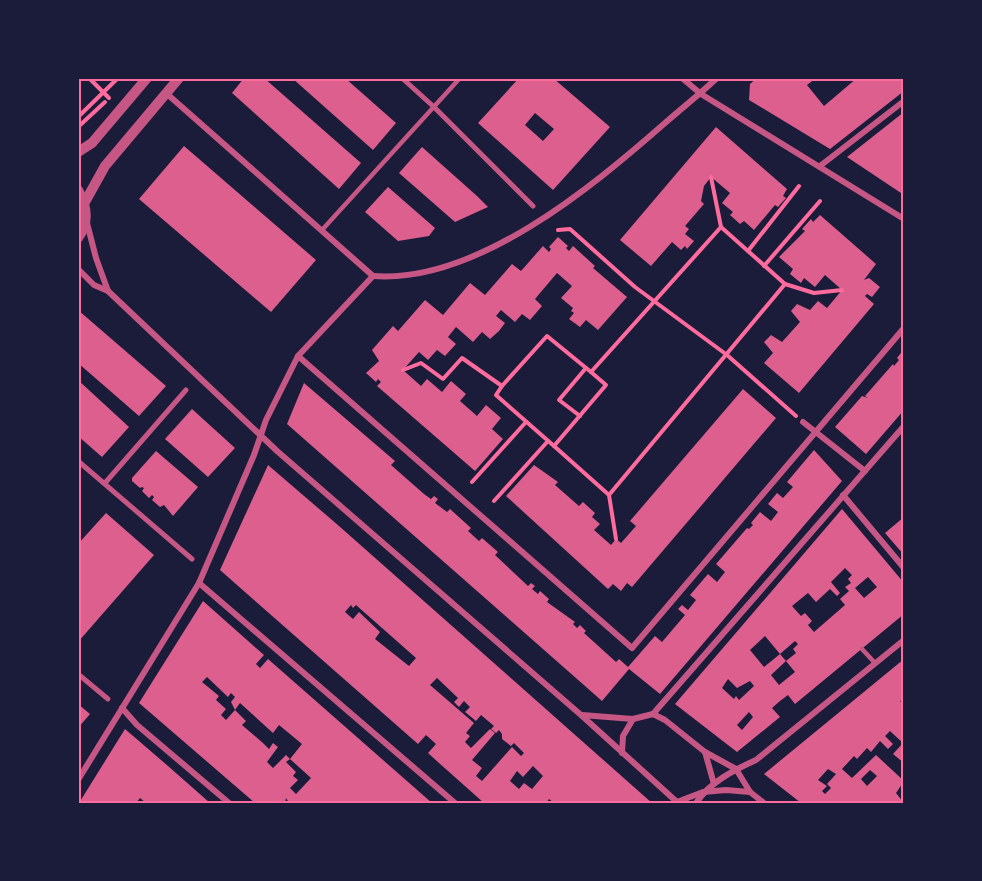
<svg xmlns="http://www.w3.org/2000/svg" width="982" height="881" font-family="Rubik,sans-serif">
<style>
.building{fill:#dd5f8e;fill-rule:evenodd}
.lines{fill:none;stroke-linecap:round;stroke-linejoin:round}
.path{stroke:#ff6b9d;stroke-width:4}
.service{stroke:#c65784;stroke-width:4.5}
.pedestrian{stroke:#c65784;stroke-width:5}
.minor{stroke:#c65784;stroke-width:6}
.tertiary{stroke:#c65784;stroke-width:10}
.neatline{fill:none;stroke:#ff6b9d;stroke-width:2}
</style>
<rect width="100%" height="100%" fill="#1b1b3a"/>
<g class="building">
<polygon points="244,78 264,78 361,163 339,189 232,93"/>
<polygon points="292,78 345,78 396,123 373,150"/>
<path d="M519,78H553L610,127L553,190L478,123ZM535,113L554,129L543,141L525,125Z"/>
<polygon points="757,78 816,78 807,85 824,106 857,78 904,78 904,91 830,149 749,100 750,84"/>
<polygon points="904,112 904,195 847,157"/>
<polygon points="716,127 787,189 783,196 786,198 778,207 775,205 754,230 744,221 740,224 730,215 733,212 722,203 730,193 711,177 704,186 701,201 704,204 685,226 689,229 685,234 694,241 687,249 685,246 681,250 672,242 651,266 620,240"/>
<polygon points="184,146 316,260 271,312 139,199"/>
<polygon points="422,147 477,196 488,207 455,222 399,173"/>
<polygon points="388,187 435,228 429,236 398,241 365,212"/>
<polygon points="820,215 876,264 864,280 869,278 880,287 872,297 867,294 865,296 874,304 799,393 764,363 773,353 764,342 771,335 782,342 800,322 791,311 797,304 810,310 818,301 827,308 842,290 825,275 815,287 804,278 801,283 790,274 793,269 779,257 805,231 802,229 811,219 813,222"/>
<polygon points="558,237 568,246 566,248 569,251 573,246 595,266 593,268 627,297 598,330 586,320 580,327 569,319 574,313 571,311 573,308 561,298 572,286 557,273 535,299 542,306 530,320 522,314 515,322 501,310 496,316 505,323 499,331 490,339 482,332 473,342 456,327 448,337 456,344 445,356 437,350 428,360 419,352 403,370 421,386 427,379 442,392 451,381 466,394 460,401 477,416 486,405 501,418 492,429 503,439 475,471 377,386 381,382 378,379 376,382 366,373 379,361 372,350 393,326 398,331 425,300 443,315 470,283 485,295 512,264 521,271 543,246 549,252 551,249 549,247"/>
<polygon points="78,310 166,386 139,416 78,363"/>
<polygon points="904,349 904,410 866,454 835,427 862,396 868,398 865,396 893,364 894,366 899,360 897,358"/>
<polygon points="78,380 129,427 102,457 78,436"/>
<polygon points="304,383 395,461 391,465 424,494 431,499 434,496 438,499 435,503 447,512 450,509 471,528 468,531 479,541 482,538 498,552 495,555 528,586 531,583 535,586 532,589 538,594 540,591 549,599 547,602 575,622 573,624 577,628 580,625 586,631 584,633 616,662 619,659 628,667 655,636 662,642 685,615 678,609 682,605 688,610 696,600 690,595 708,574 717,582 725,572 716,564 747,528 749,529 753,525 751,523 760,512 771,521 778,512 768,504 777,493 783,498 793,487 787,482 814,450 842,481 660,694 629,669 602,701 287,424"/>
<polygon points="743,389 776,418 632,587 627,583 621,591 613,584 608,589 506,496 534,465 558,482 555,485 579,506 583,502 595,513 592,517 600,524 594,530 611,545 616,539 621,543 636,526 630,521"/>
<polygon points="192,409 235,448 208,477 165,439"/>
<polygon points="156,451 198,487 173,516 164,505 160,507 152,500 154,497 152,495 149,498 142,491 144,488 142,487 140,488 132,481 132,478"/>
<path d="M268,465L339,526L652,803H554L549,799L546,803H484L439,763L428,753L436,744L426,735L418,744L220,570ZM351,605L353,608L356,605L416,658L409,666L375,639L380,632L359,612L353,619L345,612ZM437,678L458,698L454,702L459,707L464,701L470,707L465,712L476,721L481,715L494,726L491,729L496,733L499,730L502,734V739L511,746L514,743L524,753L521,756L512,747L482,781L476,776L482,768L472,760L495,733L490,729L471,748L465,742L470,736L466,733L474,723L430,685ZM533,766L543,776L532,789L524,783L519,789L510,781L517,771L523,777Z"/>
<path d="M842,509L904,583L901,609L904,614L795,704L788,695L780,701L772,708L780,717L737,752L675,704ZM845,568L852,575L848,579L851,583L845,587L849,591L840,599L845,605L814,632L808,625L812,621L805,613L801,616L792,606L808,593L816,602L830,589L837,596L840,593L831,582ZM868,577L877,587L864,598L855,588ZM765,636L780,654L764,667L750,650ZM795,641L798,644L793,649L796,653L786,661L780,654ZM786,661L795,672L779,685L771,675ZM728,679L737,688L750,681L754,686L739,700L736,696L734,699L722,688ZM749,712L753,717L742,730L737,725Z"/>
<polygon points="106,513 154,555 78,642 78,544"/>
<polygon points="904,517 904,555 885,533"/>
<path d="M203,601L264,655L256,664L260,668L268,659L432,803H289L286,798L285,803H255L139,703ZM207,677L228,697L231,693L235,697L231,702L235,710L240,703L273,733L279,725L302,744L290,759L311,778L296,794L290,788L298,780L293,776L296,772L286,762L290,759L286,755L273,768L267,762L278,747L273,743L269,749L263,743L242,725L246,721L235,710L226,720L221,715L226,709L216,700L219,696L202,682Z"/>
<path d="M904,659V700L900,701L904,705V763L893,754L903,743L890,731L885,736L893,744L888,749L880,741L871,752L867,748L857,759L854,756L842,769L852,778L876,755L904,781L896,793L904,803H801L764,774ZM828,769L836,774L827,784L831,788L825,794L822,791L827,786L818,780ZM870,770L877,776L867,786L861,779Z"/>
<polygon points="78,704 90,714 78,728"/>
<polygon points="125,729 168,766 210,803 146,803 140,798 136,803 79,803"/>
</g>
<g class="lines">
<g class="path">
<polyline points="89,78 109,98"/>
<polyline points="78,117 118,78"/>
<polyline points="78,127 105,102"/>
<polyline points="721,227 785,284"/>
<polyline points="558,230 570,229 635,287 727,355 796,416"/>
<polyline points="748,251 799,186"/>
<polyline points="764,266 820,201"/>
<polyline points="403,370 421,363 443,379 462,358 502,386 547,336 591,372 721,227 711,177"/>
<polyline points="591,372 606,385 554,446 609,495"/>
<polyline points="502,386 496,395 554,446"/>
<polyline points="580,416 559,400 586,368"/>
<polyline points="472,482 526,422"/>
<polyline points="494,501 548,441"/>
<polyline points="616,539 609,495 785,284 814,293 842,290"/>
</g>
<g class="service">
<polyline points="322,230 460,78"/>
<polyline points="862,649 875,663"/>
</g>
<g class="pedestrian">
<polyline points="402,78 434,107 533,206"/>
<polyline points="78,461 192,559"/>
<polyline points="105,483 186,390"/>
<polyline points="78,674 108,699"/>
</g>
<g class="minor">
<polyline points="682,78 701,94 904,219"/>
<polyline points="166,93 373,276"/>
<polyline points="820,166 904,101"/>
<polyline points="87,223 96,258 108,291"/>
<polyline points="78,269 94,285 108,291 277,451 581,715 677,802 703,792 726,790 750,792"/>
<path d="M373,276C476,284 592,187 665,123C682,108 700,94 717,78"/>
<polyline points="298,356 632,648 904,328"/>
<polyline points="803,422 865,471"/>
<polyline points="843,495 904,568"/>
<polyline points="199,583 455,803"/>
<polyline points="122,708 137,725 229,803"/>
<polyline points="653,714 904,426"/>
<polyline points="582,715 633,719 653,714 665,720 705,752 736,769 750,792 764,803"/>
<polyline points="705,752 714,784"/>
<polyline points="622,753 623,736 633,719"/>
<polyline points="78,780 199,583 254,455 266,420 298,356 373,276"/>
<path d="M696,803C710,782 734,770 756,760L904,640"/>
</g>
<g class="tertiary">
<polyline points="78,152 92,143 147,78"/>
<path d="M78,190C87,206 90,222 78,238"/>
<polyline points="85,202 105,166 179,78"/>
</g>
</g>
<rect width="982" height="881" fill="none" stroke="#1b1b3a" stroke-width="159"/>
<rect x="80" y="80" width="822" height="722" class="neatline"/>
</svg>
